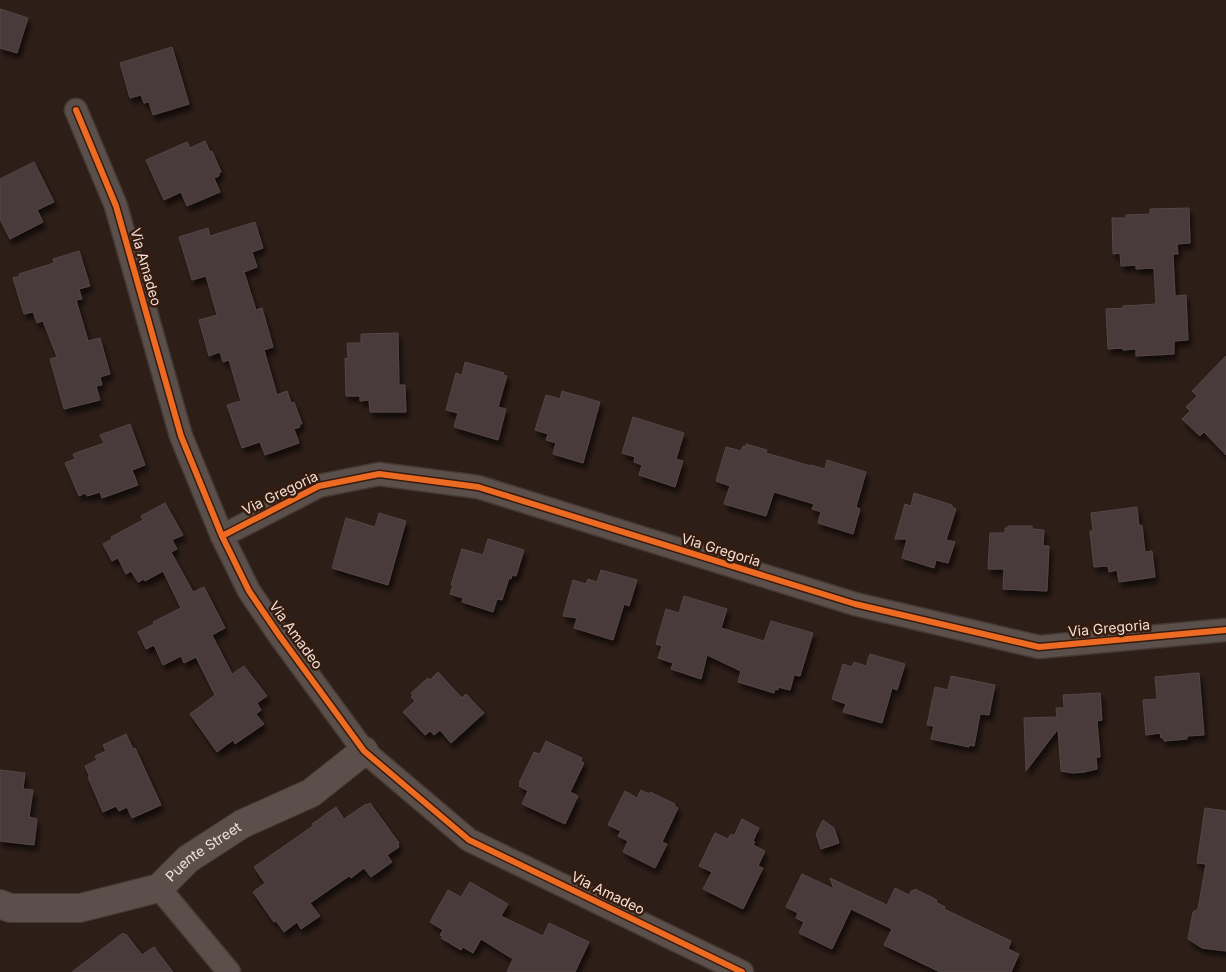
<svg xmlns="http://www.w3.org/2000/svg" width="1226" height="972" font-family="Inter,sans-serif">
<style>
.building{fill:#4a3a3a;stroke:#544746;filter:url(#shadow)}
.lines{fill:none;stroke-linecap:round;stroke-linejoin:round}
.street-casing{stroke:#453934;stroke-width:25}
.secondary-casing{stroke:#453934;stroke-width:30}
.street{stroke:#5a4f4a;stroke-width:22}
.secondary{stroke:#5a4f4a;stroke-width:28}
.cycleway-casing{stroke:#361b0f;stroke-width:9}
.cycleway{stroke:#ed6a23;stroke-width:6}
.labels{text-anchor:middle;stroke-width:5;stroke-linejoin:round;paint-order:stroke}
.street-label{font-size:14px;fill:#f3e0d8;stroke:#361b0f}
</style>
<defs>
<filter id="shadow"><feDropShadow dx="3" dy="5.5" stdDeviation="2.5" flood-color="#0009"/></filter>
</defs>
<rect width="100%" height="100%" fill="#2d1e18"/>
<g class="building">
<polygon points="0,9 28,18 17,53 0,48"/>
<polygon points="172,47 189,104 153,115 149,102 144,103 141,95 130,98 120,63"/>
<polygon points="205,141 210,152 212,151 221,172 219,173 219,176 214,178 220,192 187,206 181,192 164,200 146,160 187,142 190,148"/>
<polygon points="34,162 54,202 37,210 43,222 10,239 0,219 0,179"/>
<polygon points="1189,208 1190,243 1177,244 1178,254 1173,254 1175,296 1186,295 1188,340 1174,341 1174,354 1136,356 1136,349 1123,350 1123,348 1108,349 1106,309 1124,308 1123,306 1156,304 1154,268 1136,269 1136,265 1121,266 1120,253 1113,254 1112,218 1126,218 1126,215 1150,214 1150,209"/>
<polygon points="255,222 263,248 252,252 257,267 244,272 256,310 262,308 273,347 264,350 277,395 287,391 291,403 294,402 302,424 299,424 300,427 294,429 299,443 265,455 260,442 242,448 227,405 241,401 229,360 223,362 220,352 209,356 199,320 217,315 206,276 192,280 179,237 208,228 210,236"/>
<polygon points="79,251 90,286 79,289 82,299 76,300 88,341 100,338 110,374 100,377 102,385 96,386 100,400 64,409 50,359 57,357 43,321 37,323 33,312 24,314 13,278 20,276 19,274 54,263 53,259"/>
<polygon points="398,333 399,385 405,385 406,412 370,412 369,400 360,401 360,396 346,396 345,358 348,359 347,343 361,343 361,334"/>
<polygon points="1226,356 1226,455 1204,432 1200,436 1182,419 1190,411 1186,407 1197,396 1192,391"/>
<polygon points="465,362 504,373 503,375 507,376 498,407 506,409 498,440 454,427 458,413 446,410 456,373 462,375"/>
<polygon points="562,391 600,402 583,463 553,454 556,443 546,440 548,434 535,430 546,395 560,399"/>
<polygon points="633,417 684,433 676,459 683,461 675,487 639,475 642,465 634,462 635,457 622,453"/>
<polygon points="130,424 145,465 132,470 138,485 102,498 100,492 87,496 85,493 79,496 65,463 75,459 73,454 104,443 100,435"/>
<polygon points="746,444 767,450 766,453 811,466 811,465 825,469 827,460 866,472 856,507 860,509 853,534 818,523 821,512 812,509 814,504 774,492 766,516 724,504 730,486 716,481 726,447 741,451 743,446 746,447"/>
<polygon points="914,493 952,505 952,507 956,509 946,540 955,542 948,563 936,560 934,568 902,558 907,539 895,539 905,504 911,506"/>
<polygon points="165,503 183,535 172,540 177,549 171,552 193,592 204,587 225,628 212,635 232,674 244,666 267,696 257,703 261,710 256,714 264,724 235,744 233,740 217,752 190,714 215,695 196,657 184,663 181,656 163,665 154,645 146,649 138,632 154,624 153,622 181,608 163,571 145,581 144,579 138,582 131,571 126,574 118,558 112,561 103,544 112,539 111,537 143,520 141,516"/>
<polygon points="1137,507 1139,526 1142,525 1145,552 1152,551 1155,577 1119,582 1117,570 1109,572 1108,566 1094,567 1090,531 1093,531 1091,513"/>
<polygon points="379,513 406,521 388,585 332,568 346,518 375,527"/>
<polygon points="1008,526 1032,526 1032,529 1044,530 1043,546 1049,546 1047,591 1003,589 1004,569 988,569 990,533 1005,533 1005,528 1008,528"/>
<polygon points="488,539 524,550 516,576 512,575 511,579 509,578 502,600 497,599 493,612 462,602 463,598 450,594 453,585 451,585 462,549 483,555"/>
<polygon points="601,570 637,580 629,606 624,604 613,640 574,628 577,618 563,616 573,580 586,584 588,579 597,582"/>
<polygon points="684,596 727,609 721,628 764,641 771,621 813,633 800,676 794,675 790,690 778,687 778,690 775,689 774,693 738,682 741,671 707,655 701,679 671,669 673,663 658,658 662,646 656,644 666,609 679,613"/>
<polygon points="870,654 905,664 897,690 892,688 882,723 843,712 846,704 832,699 843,664 852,667 854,662 866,666"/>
<polygon points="438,672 462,698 466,694 484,713 451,743 440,730 434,735 430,731 425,735 403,712 415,701 411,697 413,696 411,693 428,678 430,680"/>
<polygon points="1199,673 1204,735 1187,736 1187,739 1164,741 1164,738 1161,738 1160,733 1146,735 1143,700 1157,699 1155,677"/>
<polygon points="951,676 995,685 989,715 980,714 974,746 969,745 969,747 931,739 934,726 927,725 935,687 948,690"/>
<polygon points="1100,693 1102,720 1097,721 1100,757 1096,757 1097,769 1084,772 1073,773 1061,771 1058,729 1026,771 1024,718 1057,717 1056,708 1064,708 1063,695"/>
<polygon points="126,734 133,749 135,748 161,805 132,818 127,807 119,811 116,806 103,812 88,777 90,777 85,766 97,760 95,756 106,751 103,745"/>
<polygon points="546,741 582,758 581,761 584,763 570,792 578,796 565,824 522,804 528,791 519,786 521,783 519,783 534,752 540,754"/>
<polygon points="0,770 25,773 23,789 33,790 29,817 37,819 34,845 0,841"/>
<polygon points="641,790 649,794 650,792 675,804 674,806 678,808 662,842 667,844 655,868 623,852 628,841 618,836 621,831 608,825 625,791 637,798"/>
<polygon points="370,803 399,843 398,844 399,847 387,855 392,862 371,877 364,868 351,878 349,876 310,903 320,916 301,929 297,922 284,932 276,921 274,922 253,892 265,883 254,867 313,826 312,824 336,807 344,819 366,804 367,805"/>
<polygon points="1205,808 1226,811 1226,951 1202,948 1188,939 1193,912 1198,909 1206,864 1197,863"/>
<polygon points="742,819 759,828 753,841 755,842 753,845 765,851 758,866 763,868 743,909 703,889 712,872 699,866 715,833 728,839 731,834 734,836"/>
<polygon points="823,820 834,828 839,843 821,849 816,834"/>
<polygon points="802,874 834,889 830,878 887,905 895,888 909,895 912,890 914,891 915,889 937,900 936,902 945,907 944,909 1011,941 1008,949 1019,954 1011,972 940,972 884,945 892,929 851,909 832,949 799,933 804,922 796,918 798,913 786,907"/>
<polygon points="470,882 508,904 501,916 543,936 549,923 589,942 575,972 507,972 513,959 481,939 473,953 463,947 461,950 441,938 443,936 440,935 443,930 430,922 448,890 461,897"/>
<polygon points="123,933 125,935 126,934 142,955 154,947 173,972 72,972"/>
</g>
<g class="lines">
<defs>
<g id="street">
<polyline points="76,110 116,206 181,436 222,536 249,591 279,635 364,751 469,840 742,972"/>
<polyline points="222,536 319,486 379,474 478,487 855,604 1039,647 1226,630"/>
<polyline points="159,888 229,972"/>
</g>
<g id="secondary">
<path id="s1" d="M0,904L10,908H80L159,888L188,859L242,824L311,793L364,751"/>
</g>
</defs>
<use href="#street" class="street-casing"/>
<use href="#secondary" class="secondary-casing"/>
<use href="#street" class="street"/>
<use href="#secondary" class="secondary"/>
<defs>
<g id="cycleway">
<polyline points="76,110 116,206 181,436 222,536 249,591 279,635 364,751 469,840 742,972"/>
<polyline points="222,536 319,486 379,474 478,487 855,604 1039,647 1226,630"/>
</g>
</defs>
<use href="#cycleway" class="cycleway-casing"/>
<use href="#cycleway" class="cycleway"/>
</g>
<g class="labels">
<g class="street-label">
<text transform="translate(146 267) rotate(74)" y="5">Via Amadeo</text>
<text transform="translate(280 493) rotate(-26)" y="5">Via Gregoria</text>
<text transform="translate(721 550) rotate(17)" y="5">Via Gregoria</text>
<text transform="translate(1109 628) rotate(-5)" y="5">Via Gregoria</text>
<text transform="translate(296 635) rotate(54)" y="5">Via Amadeo</text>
<text dy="5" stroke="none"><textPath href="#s1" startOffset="220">Puente Street</textPath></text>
<text transform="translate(608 893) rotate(26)" y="5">Via Amadeo</text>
</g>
</g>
</svg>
